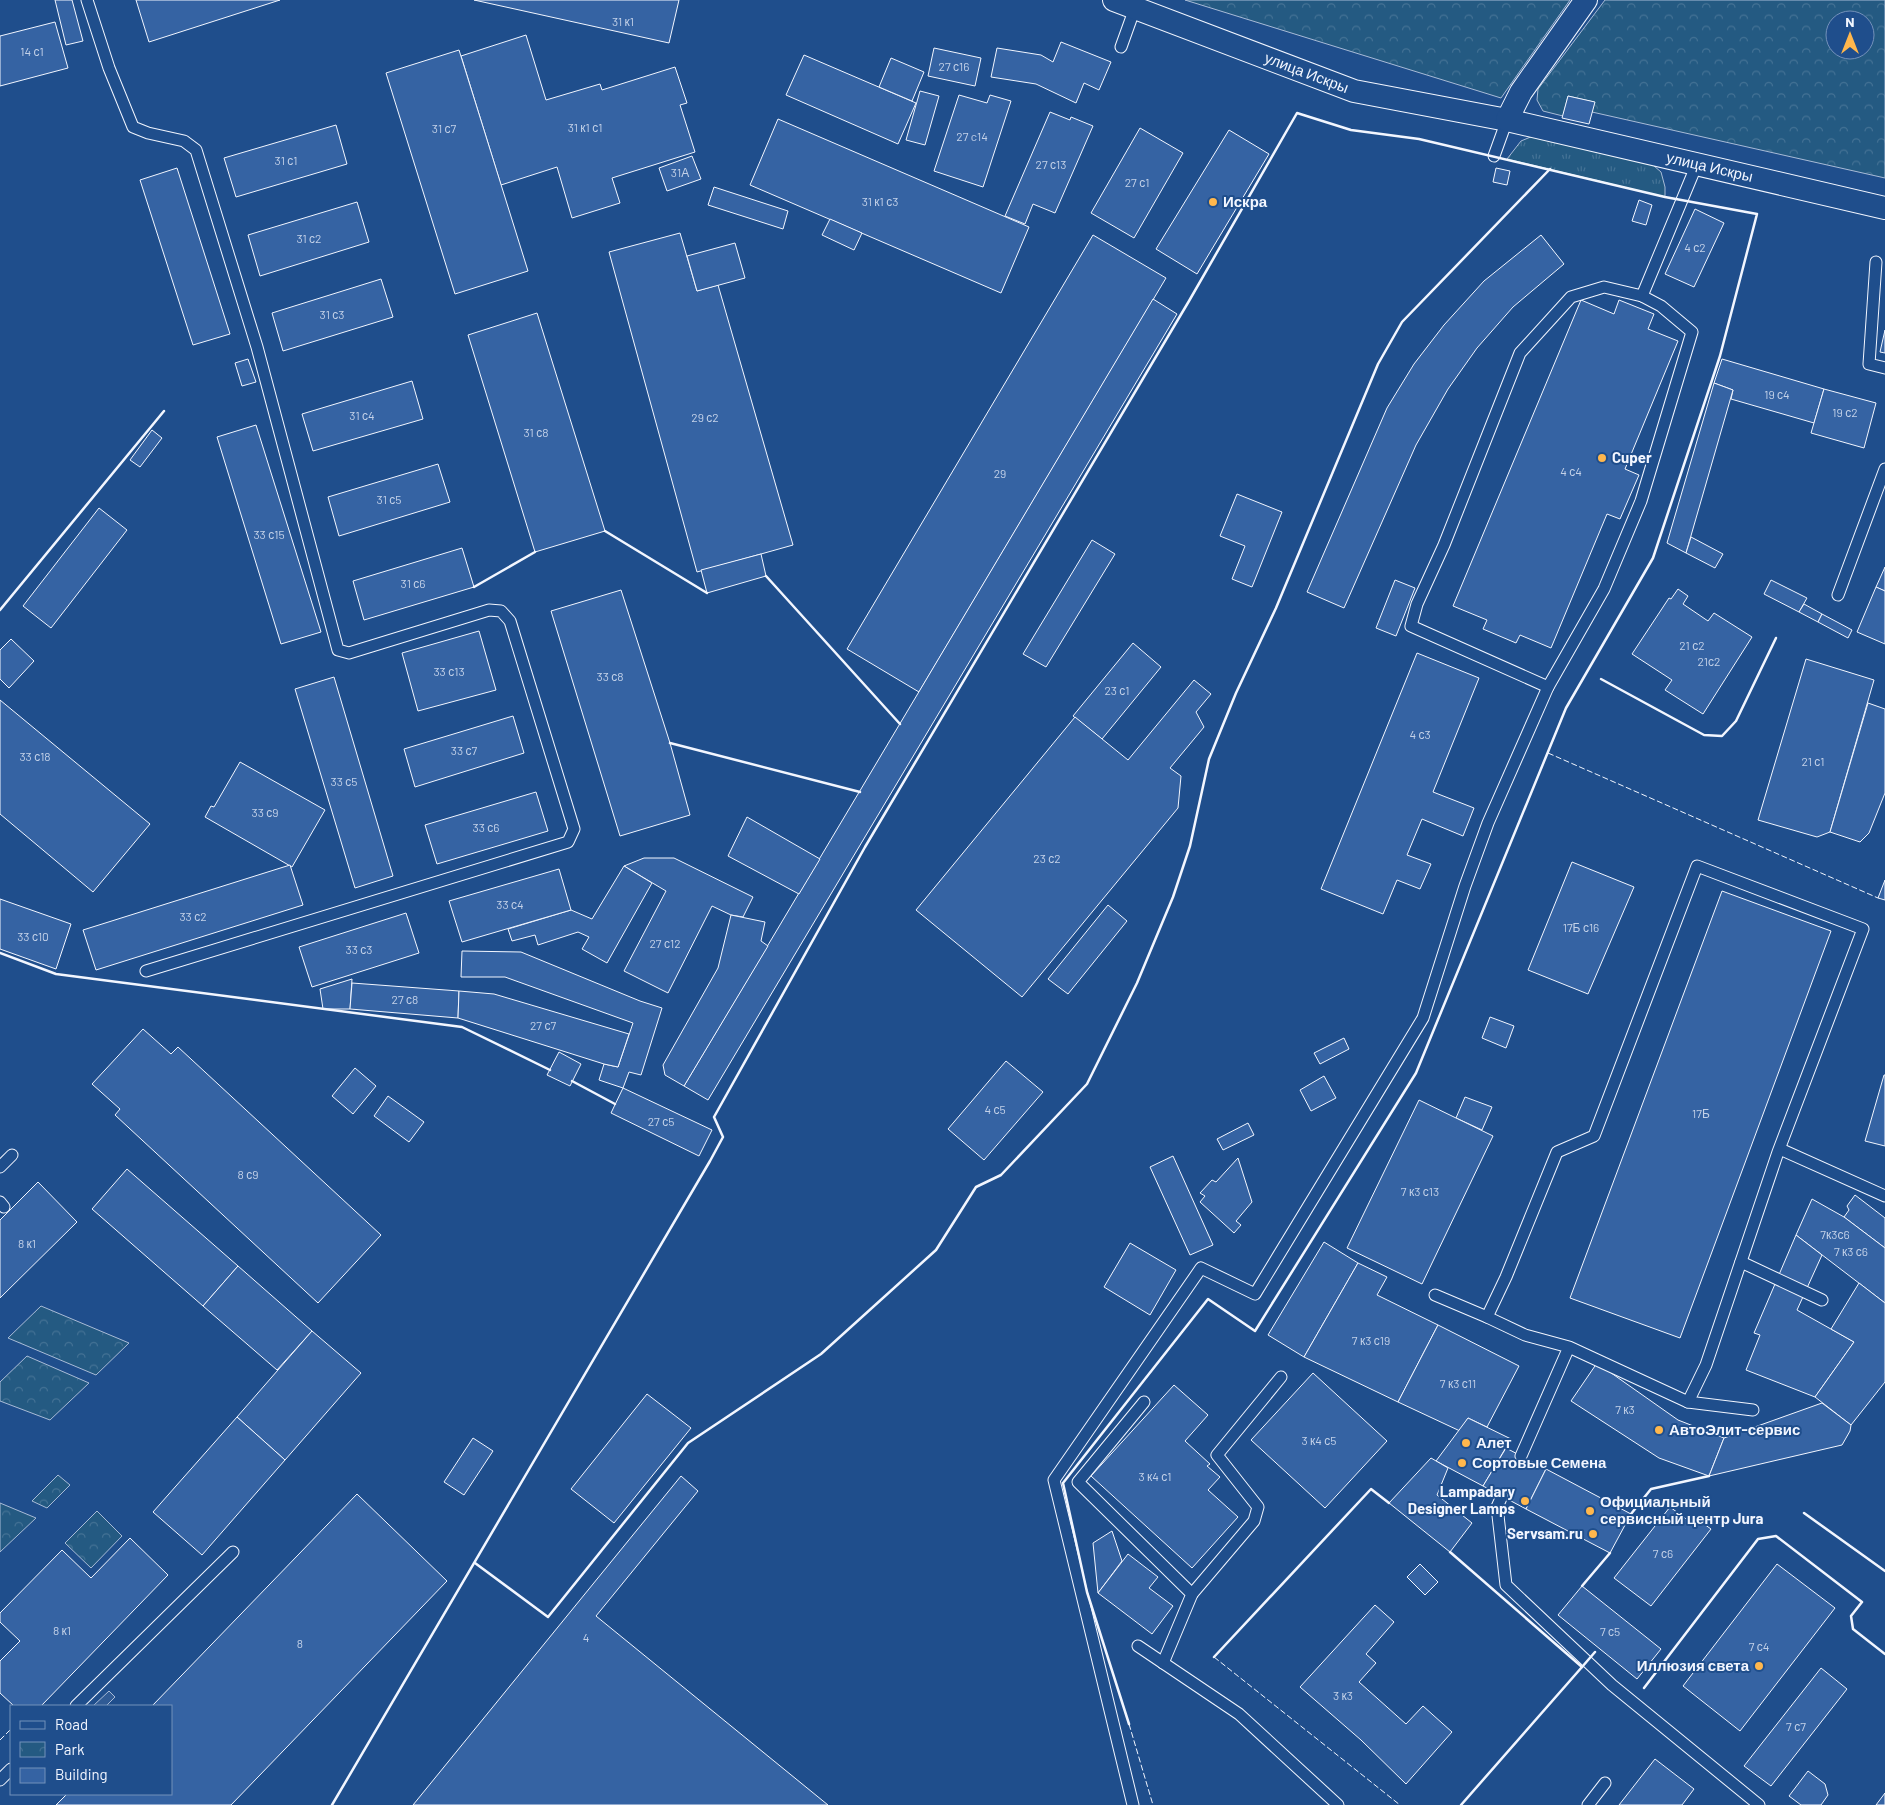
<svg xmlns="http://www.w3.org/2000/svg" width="1885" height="1805" font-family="Barlow,sans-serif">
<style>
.grass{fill:url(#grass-tufts);stroke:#a8bbd7}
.park{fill:url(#park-crowns);stroke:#a8bbd7;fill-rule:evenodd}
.parking{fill:#305b95;stroke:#a8bbd7}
.building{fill:#3563a3;stroke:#f2f6ff}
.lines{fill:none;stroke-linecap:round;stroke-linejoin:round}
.service-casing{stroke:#f2f6ff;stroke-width:13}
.minor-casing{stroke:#f2f6ff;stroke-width:24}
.service{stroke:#1f4e8c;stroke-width:11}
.minor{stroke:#1f4e8c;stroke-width:22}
.fence{stroke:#f2f6ff;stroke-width:1;stroke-dasharray:6 2.5;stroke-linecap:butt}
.wall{stroke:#f2f6ff;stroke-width:2.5}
.poi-dot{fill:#ffb74d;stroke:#1f4e8c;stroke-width:2}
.labels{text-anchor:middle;stroke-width:4;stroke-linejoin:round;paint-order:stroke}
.number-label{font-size:12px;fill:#c3d1e8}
.street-label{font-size:15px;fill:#f2f6ff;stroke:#1f4e8c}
.poi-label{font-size:15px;font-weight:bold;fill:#f2f6ff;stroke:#1f4e8c;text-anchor:start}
</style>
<defs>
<pattern id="grass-tufts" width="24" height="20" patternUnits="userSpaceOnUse" patternTransform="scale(1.25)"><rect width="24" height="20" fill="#245a82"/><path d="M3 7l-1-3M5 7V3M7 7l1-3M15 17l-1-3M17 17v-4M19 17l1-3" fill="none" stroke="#447295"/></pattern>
<pattern id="park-crowns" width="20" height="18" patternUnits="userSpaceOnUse" patternTransform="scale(1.25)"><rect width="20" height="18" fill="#245a82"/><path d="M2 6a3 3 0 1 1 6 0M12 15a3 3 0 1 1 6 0" fill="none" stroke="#447295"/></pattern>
</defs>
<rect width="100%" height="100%" fill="#1f4e8c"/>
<polygon class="grass" points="1533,136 1646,159 1661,172 1665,187 1665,197 1507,159 1521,141"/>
<g class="park">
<polygon points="1185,0 1570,0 1501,98"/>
<path d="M1605,0H1885V178L1592,112L1594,102L1568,96L1563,116L1543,111L1537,100L1538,89ZM1835,20H1865V50H1835Z"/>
<polygon points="41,1306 129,1343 96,1375 8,1338"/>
<polygon points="27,1356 89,1383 50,1420 0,1401 0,1382"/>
<polygon points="58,1475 70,1485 47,1508 32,1501"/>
<polygon points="0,1503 36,1518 0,1552"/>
<polygon points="97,1511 122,1536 91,1568 65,1543"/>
</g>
<polygon class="parking" points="109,1691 115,1697 106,1706 93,1706"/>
<g class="building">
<polygon points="55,0 72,0 83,41 66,45"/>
<polygon points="136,0 280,0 149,42"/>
<polygon points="474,0 679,0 669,43"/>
<polygon points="55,22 68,68 0,86 0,36"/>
<polygon points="526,35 546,100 600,84 602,90 675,67 687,103 680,105 695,152 612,178 620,203 572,218 557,167 501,185 461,56"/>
<polygon points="1061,42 1111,62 1099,90 1084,83 1076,103 1036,84 991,77 997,48 1041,55 1053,62"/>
<polygon points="934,48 981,58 975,86 928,76"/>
<polygon points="459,50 528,271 455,294 386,73"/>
<polygon points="804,55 916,103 898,144 786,95"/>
<polygon points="891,58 924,72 912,101 879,87"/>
<polygon points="920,91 939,96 925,145 906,140"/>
<polygon points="959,95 987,103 990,95 1011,101 983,187 934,171"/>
<polygon points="1568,96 1595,102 1589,124 1562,118"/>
<polygon points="1050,112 1070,120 1071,117 1093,126 1055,213 1033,204 1025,224 1005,216"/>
<polygon points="778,119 1029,227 1001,293 750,185"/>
<polygon points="336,125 347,164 236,197 224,158"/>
<polygon points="1140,128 1183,153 1134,238 1091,213"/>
<polygon points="1229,130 1269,154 1197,274 1156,249"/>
<polygon points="692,156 701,179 667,191 659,168"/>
<polygon points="177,168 230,334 193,345 140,180"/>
<polygon points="1496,168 1510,171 1507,185 1493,182"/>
<polygon points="714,187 788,211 783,229 708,205"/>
<polygon points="1639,200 1652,205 1646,225 1632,221"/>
<polygon points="357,202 369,242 260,276 248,235"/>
<polygon points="1695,209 1724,223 1694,287 1665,274"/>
<polygon points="830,219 862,233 854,250 822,235"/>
<polygon points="680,233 697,291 718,285 793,545 697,572 609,252"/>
<polygon points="1093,235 1166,278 919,692 847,649"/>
<polygon points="1541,235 1564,264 1513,307 1477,348 1448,389 1416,445 1344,608 1307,592 1387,408 1414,364 1444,325 1484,281"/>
<polygon points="735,243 745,278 697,291 687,256"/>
<polygon points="381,279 393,317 283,351 272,313"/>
<polygon points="1153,299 1177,314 708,1100 684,1086"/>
<polygon points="1581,300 1614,314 1619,300 1654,314 1648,329 1678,341 1625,469 1639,475 1620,519 1607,514 1551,648 1520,635 1516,643 1483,629 1487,620 1453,606"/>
<polygon points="537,313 605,531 535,552 468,335"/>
<polygon points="1885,330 1885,353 1880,352"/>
<polygon points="248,359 256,382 242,386 235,363"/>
<polygon points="1722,359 1824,389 1814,423 1731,399 1733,390 1714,383"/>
<polygon points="412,381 423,419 313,451 302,414"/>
<polygon points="1714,383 1733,390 1686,553 1667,543"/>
<polygon points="1824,389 1876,403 1864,448 1811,433"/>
<polygon points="256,425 321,632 281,644 217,437"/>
<polygon points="152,430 162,438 140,467 130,460"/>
<polygon points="438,464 450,502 339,536 328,497"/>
<polygon points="1237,494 1282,512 1252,587 1232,579 1245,546 1220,536"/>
<polygon points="99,508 127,530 51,628 23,606"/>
<polygon points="1691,537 1723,554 1715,568 1686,553"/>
<polygon points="1092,540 1115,554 1046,667 1023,654"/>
<polygon points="462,548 474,587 364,620 353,581"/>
<polygon points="761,554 766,576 707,593 701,570"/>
<polygon points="1885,567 1885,591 1876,587"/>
<polygon points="1395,580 1415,588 1396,636 1376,628"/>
<polygon points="1771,580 1807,598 1799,612 1764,594"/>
<polygon points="1876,587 1885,591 1885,644 1857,632"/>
<polygon points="1678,589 1688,596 1683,604 1708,621 1714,613 1752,637 1703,714 1665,690 1672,680 1632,654 1669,598 1671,599"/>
<polygon points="621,590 670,743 690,815 620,836 551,611"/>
<polygon points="1804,604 1822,614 1818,622 1799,612"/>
<polygon points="1822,614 1852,630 1848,638 1818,622"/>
<polygon points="479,631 496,690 418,711 402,653"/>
<polygon points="11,639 34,661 9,688 0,679 0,650"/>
<polygon points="1133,643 1161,667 1102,739 1073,716"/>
<polygon points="1417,653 1479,678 1433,792 1474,808 1463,836 1422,819 1407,855 1431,864 1420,889 1397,880 1383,914 1321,889"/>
<polygon points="1806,659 1874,680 1830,832 1817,837 1758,820"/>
<polygon points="334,677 393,876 355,888 295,689"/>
<polygon points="1194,680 1211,694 1196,712 1204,727 1170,768 1181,776 1178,808 1022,997 916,910 1075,717 1128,760"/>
<polygon points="0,700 150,824 93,892 0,814"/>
<polygon points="1868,703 1885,709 1885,793 1869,833 1860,842 1830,832"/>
<polygon points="513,716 524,753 415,787 404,749"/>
<polygon points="240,762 325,810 292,867 205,817 211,806 214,807"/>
<polygon points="536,792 548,831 437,864 425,825"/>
<polygon points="747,817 820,859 799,894 728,856"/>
<polygon points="644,858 674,858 753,897 743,917 731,915 712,906 668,993 624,971 666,891 624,866"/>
<polygon points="1572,862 1634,887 1588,994 1528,970"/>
<polygon points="290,865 303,905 96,970 83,930"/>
<polygon points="624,866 652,883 607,963 582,949 589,937 578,932 538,945 535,935 512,941 508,929 571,910 592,919"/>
<polygon points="559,869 571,910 462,942 449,901"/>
<polygon points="1885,880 1885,900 1878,898"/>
<polygon points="1722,891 1831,931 1680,1338 1570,1298"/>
<polygon points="0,899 71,924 56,969 0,949"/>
<polygon points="1108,905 1127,921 1068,994 1048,979"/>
<polygon points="406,913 419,953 312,987 299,947"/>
<polygon points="731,915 765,922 761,941 768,946 684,1086 665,1075 663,1065 718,968"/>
<polygon points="462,951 521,952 640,1001 662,1008 641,1075 629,1072 623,1088 599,1080 604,1064 618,1067 633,1023 505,977 461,977"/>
<polygon points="352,979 350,1009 323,1009 320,989"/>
<polygon points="352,983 459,991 458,1018 350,1009"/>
<polygon points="459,991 494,994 629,1034 618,1067 604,1064 458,1018"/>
<polygon points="1490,1017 1514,1026 1506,1048 1482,1038"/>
<polygon points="143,1029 171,1054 178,1047 381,1235 318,1303 115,1115 120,1109 92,1084"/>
<polygon points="1344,1038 1349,1049 1320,1064 1314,1053"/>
<polygon points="559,1052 581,1064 570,1086 547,1075"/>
<polygon points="1006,1061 1043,1092 984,1160 948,1129"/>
<polygon points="355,1068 376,1086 353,1114 332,1096"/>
<polygon points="1884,1075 1885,1075 1885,1146 1865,1141"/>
<polygon points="1324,1076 1336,1098 1311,1111 1300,1090"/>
<polygon points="623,1088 712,1130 699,1156 611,1113"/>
<polygon points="388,1096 424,1122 409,1142 374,1116"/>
<polygon points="1465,1097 1492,1107 1482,1130 1456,1118"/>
<polygon points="1419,1100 1493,1136 1422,1284 1347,1248"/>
<polygon points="1248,1123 1254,1135 1223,1150 1217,1139"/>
<polygon points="1173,1156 1213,1245 1190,1255 1150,1167"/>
<polygon points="1238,1158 1252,1202 1236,1221 1241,1225 1234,1233 1200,1202 1205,1196 1200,1193 1212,1180 1216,1182"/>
<polygon points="127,1169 238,1266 203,1306 92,1209"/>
<polygon points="38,1182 77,1222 0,1298 0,1220"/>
<polygon points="1855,1195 1885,1218 1885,1248 1844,1217 1849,1210 1847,1206"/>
<polygon points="1812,1199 1844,1217 1885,1248 1885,1303 1796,1235"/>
<polygon points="1796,1235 1822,1255 1797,1310 1854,1342 1815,1397 1746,1370 1760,1335 1754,1333"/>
<polygon points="1324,1242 1358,1263 1304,1357 1268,1335"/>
<polygon points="1130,1243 1176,1270 1150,1315 1104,1287"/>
<polygon points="1358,1263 1387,1277 1377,1295 1438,1325 1398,1402 1304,1357"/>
<polygon points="238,1266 312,1331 277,1370 203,1306"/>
<polygon points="1859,1283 1885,1303 1885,1382 1851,1425 1815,1397 1854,1342 1831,1329"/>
<polygon points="1438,1325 1519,1366 1487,1427 1468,1418 1460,1431 1398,1402"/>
<polygon points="312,1331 361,1373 285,1460 237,1417"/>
<polygon points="1597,1363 1678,1420 1724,1438 1709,1476 1659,1458 1571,1401"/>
<polygon points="1313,1373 1387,1441 1325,1508 1251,1440"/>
<polygon points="1174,1385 1208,1415 1185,1441 1210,1464 1207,1466 1220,1477 1208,1490 1238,1517 1192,1568 1091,1476"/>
<polygon points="647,1394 691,1428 614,1523 571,1489"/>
<polygon points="1822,1403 1851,1425 1850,1431 1842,1445 1709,1476 1724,1438"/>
<polygon points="237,1417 285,1460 202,1555 153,1512"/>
<polygon points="1468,1418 1511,1439 1483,1486 1436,1461"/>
<polygon points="473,1438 493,1451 464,1495 444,1482"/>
<polygon points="1506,1448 1546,1469 1526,1509 1483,1486"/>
<polygon points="1431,1458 1448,1468 1437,1495 1472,1523 1450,1552 1389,1503"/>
<polygon points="1546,1469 1631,1514 1610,1553 1526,1509"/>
<polygon points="681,1476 698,1491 596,1616 828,1805 413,1805"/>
<polygon points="357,1494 447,1581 231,1805 56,1805 67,1794 171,1794 171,1706 152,1706"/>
<polygon points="1670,1507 1693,1524 1697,1519 1711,1529 1651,1606 1614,1578"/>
<polygon points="1112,1531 1122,1561 1098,1593 1093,1543"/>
<polygon points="130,1538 168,1575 41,1706 14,1706 0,1693 0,1661 20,1641 0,1622 0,1613 62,1550 91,1578"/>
<polygon points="1128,1554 1158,1577 1149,1588 1173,1606 1152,1634 1098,1593"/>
<polygon points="1420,1564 1438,1582 1425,1595 1407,1577"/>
<polygon points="1777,1564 1835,1608 1740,1731 1683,1686"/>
<polygon points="1582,1586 1661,1649 1637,1679 1558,1615"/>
<polygon points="1375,1605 1394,1622 1366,1654 1376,1663 1359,1682 1406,1724 1423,1706 1452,1732 1406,1784 1361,1740 1300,1687"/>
<polygon points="1821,1668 1847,1689 1771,1786 1744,1766"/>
<polygon points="1655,1759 1694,1789 1682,1805 1619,1805"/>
<polygon points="1808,1771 1825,1784 1828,1795 1821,1805 1801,1805 1789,1796"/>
<polygon points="1885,1793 1885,1805 1876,1805"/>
</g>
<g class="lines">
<defs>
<g id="service">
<polyline points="87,0 109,68 133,127 148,133 184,141 196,150 257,347 338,650 349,653 489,610 501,611 510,621 574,829 568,842 146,971"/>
<polyline points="1121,47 1135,8"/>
<polyline points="1494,156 1507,120"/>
<polyline points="1876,262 1869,364 1885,368"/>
<polyline points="1838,595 1885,469"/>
<polyline points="1548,687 1411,626 1417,604 1444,545 1520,353 1571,297 1604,287 1642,296"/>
<polyline points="1780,1149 1885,1196"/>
<polyline points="0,1167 12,1155"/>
<polyline points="0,1202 4,1207"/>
<polyline points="1741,1262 1822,1300"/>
<polyline points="1435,1295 1487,1317"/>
<polyline points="1144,1402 1078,1482 1192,1594 1163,1663"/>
<polyline points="1688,1402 1753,1410"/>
<polyline points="1521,1456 1569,1347 1525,1335 1487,1317 1506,1277 1557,1152 1594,1136 1697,866 1863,929 1778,1152 1706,1365 1688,1402 1569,1347"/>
<polyline points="1502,1496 1497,1507 1506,1585 1612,1685 1759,1805"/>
<polyline points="1192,1594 1254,1521 1258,1507 1217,1455 1281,1377"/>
<polyline points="1138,1646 1239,1714 1338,1805"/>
<polyline points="76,1706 233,1552"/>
<polyline points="0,1780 11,1769"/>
<polyline points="1133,1805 1054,1480 1201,1268 1255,1294 1423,1018 1465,886 1488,823 1548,687 1604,589 1641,501 1692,332 1661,306 1642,296 1697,164"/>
<polyline points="1588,1805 1605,1783"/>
</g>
<g id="minor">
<path id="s1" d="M1114,0L1354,91L1507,120"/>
<path id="s2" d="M1586,0L1521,92L1507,120L1885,208"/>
</g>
</defs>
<use href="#service" class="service-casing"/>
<use href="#minor" class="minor-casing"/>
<use href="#service" class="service"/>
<use href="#minor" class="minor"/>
<g class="fence">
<polyline points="1548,753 1878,898"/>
<polyline points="1214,1657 1400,1805"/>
<polyline points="1129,1724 1153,1805"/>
<polyline points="0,1740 11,1729"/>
</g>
<g class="wall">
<polyline points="605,531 707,593"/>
<polyline points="766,576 900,724"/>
<polyline points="474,587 535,552"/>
<polyline points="0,610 164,411"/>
<polyline points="1601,679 1704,735 1722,736 1736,721 1776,638"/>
<polyline points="670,743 860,792"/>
<polyline points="0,953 56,974 462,1027 550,1070"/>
<polyline points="572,1081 615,1104"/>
<polyline points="1804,1513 1885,1571"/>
<polyline points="1631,1514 1651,1489 1709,1476"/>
<polyline points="1450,1552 1582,1667 1595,1652"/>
<polyline points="475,1563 548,1617 688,1443 821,1354 936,1250 976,1187 1001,1175 1087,1084 1137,983 1173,897 1190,846 1209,759 1236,693 1276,608 1378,364 1402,322 1550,169"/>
<polyline points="1582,1586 1610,1553"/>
<polyline points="1214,1657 1371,1489 1389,1503"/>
<polyline points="1644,1688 1758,1539 1776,1536 1862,1602 1851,1616 1853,1629 1885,1654"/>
<polyline points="332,1805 710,1161 723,1137 714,1117 865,847 1189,301 1297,113 1351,130 1419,139 1665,197 1757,214 1720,356 1653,558 1566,708 1416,1073 1255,1331 1208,1299 1063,1483 1087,1592 1129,1724"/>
<polyline points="1461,1805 1582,1667"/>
</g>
</g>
<g class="poi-dot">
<circle cx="1213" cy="202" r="5"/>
<circle cx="1602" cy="458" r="5"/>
<circle cx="1659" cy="1430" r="5"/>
<circle cx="1466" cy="1443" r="5"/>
<circle cx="1462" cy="1463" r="5"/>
<circle cx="1525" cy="1501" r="5"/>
<circle cx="1590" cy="1511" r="5"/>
<circle cx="1593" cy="1534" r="5"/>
<circle cx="1759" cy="1666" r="5"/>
</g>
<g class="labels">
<g class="number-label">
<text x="623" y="26">31 к1</text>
<text x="32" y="56">14 с1</text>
<text x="954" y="71">27 с16</text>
<text x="585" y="132">31 к1 с1</text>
<text x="444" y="133">31 с7</text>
<text x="972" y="141">27 c14</text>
<text x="286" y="165">31 с1</text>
<text x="1051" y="169">27 с13</text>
<text x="680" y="177">31А</text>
<text x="1137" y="187">27 с1</text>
<text x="880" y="206">31 к1 с3</text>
<text x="309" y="243">31 с2</text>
<text x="1695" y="252">4 с2</text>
<text x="332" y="319">31 с3</text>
<text x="1777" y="399">19 с4</text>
<text x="1845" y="417">19 с2</text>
<text x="362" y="420">31 с4</text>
<text x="705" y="422">29 с2</text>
<text x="536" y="437">31 с8</text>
<text x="1571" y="476">4 с4</text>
<text x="1000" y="478">29</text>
<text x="389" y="504">31 с5</text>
<text x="269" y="539">33 с15</text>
<text x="413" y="588">31 с6</text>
<text x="1692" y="650">21 с2</text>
<text x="1709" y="666">21с2</text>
<text x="449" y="676">33 с13</text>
<text x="610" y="681">33 с8</text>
<text x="1117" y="695">23 с1</text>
<text x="1420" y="739">4 с3</text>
<text x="464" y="755">33 с7</text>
<text x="35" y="761">33 с18</text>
<text x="1813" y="766">21 с1</text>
<text x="344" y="786">33 с5</text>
<text x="265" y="817">33 с9</text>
<text x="486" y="832">33 с6</text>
<text x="1047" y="863">23 с2</text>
<text x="510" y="909">33 с4</text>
<text x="193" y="921">33 с2</text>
<text x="1581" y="932">17Б с16</text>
<text x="33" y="941">33 с10</text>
<text x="665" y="948">27 с12</text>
<text x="359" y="954">33 с3</text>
<text x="405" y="1004">27 с8</text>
<text x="543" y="1030">27 с7</text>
<text x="995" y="1114">4 с5</text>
<text x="1701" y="1118">17Б</text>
<text x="661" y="1126">27 с5</text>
<text x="248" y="1179">8 с9</text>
<text x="1420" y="1196">7 к3 с13</text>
<text x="1835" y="1239">7к3с6</text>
<text x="27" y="1248">8 к1</text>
<text x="1851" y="1256">7 к3 с6</text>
<text x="1371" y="1345">7 к3 с19</text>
<text x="1458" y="1388">7 к3 с11</text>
<text x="1625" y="1414">7 к3</text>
<text x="1319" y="1445">3 к4 с5</text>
<text x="1155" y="1481">3 к4 с1</text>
<text x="1663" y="1558">7 с6</text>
<text x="62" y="1635">8 к1</text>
<text x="1610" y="1636">7 с5</text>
<text x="586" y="1642">4</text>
<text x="300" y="1648">8</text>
<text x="1759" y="1651">7 с4</text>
<text x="1343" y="1700">3 к3</text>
<text x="1796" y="1731">7 с7</text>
</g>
<g class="street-label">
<text dy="5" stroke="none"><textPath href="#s1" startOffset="206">улица Искры</textPath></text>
<text dy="5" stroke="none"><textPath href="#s2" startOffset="352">улица Искры</textPath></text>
</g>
<g class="poi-label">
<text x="1223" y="207">Искра</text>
<text x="1612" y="463">Cuper</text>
<text x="1669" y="1435">АвтоЭлит-сервис</text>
<text x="1476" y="1448">Алет</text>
<text x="1472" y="1468">Сортовые Семена</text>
<text x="1515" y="1497" text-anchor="end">Lampadary<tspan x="1515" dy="17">Designer Lamps</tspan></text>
<text x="1600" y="1507">Официальный<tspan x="1600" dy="17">сервисный центр Jura</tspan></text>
<text x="1583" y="1539" text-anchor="end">Servsam.ru</text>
<text x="1749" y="1671" text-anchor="end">Иллюзия света</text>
</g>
</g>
<rect x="10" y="1705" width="162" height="90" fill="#1f4e8c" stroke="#7391ba"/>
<rect x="20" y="1721" width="25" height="8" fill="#1f4e8c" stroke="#7391ba"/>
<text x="55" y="1730" font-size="15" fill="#f2f6ff">Road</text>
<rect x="20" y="1742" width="25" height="15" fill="url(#park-crowns)" stroke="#7391ba"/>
<text x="55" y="1755" font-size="15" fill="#f2f6ff">Park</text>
<rect x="20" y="1768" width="25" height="15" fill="#3563a3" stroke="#7391ba"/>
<text x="55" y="1780" font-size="15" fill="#f2f6ff">Building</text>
<g transform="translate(1850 35)"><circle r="24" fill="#1f4e8c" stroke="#7391ba"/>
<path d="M0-4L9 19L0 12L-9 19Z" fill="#ffb74d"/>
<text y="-8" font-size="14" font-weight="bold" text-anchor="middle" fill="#f2f6ff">N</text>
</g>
</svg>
